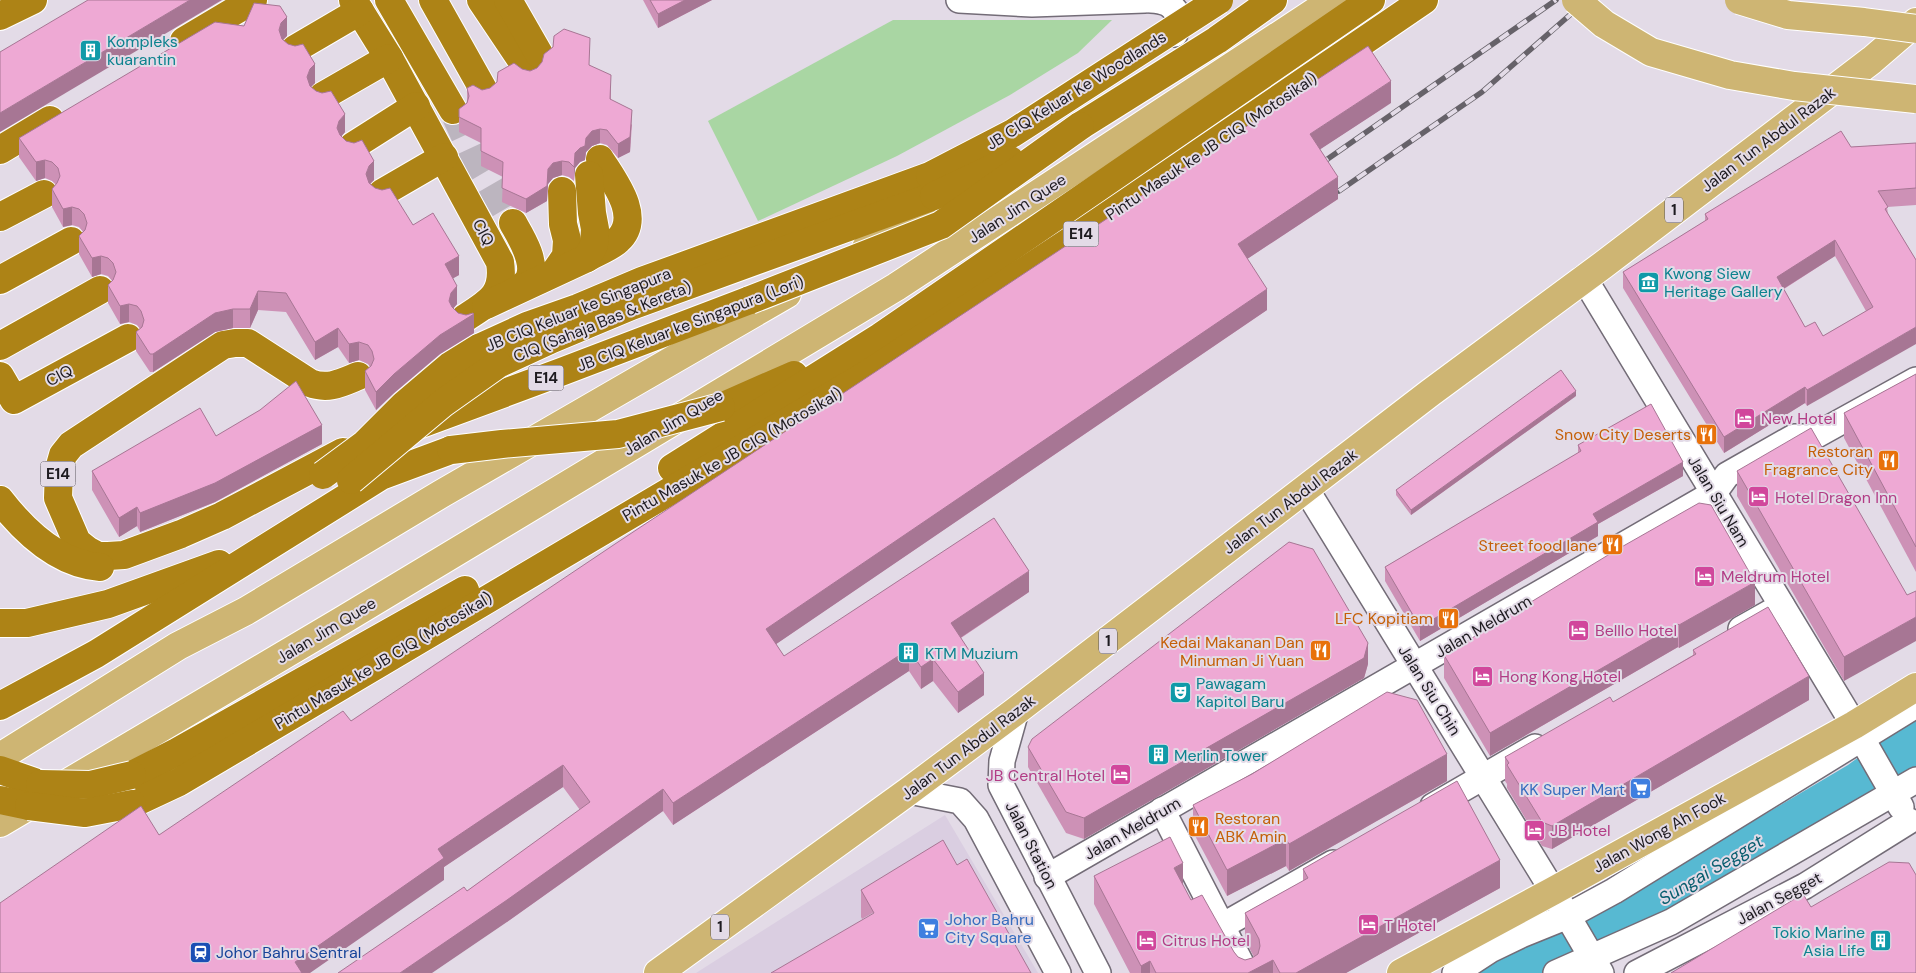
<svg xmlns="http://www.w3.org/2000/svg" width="1916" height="973" font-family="'DM Sans',sans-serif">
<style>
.built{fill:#dacee1}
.grass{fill:#a9d6a3}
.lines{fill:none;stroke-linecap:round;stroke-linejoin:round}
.river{stroke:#57b9d2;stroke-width:41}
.highway-tunnel{stroke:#bcb5bf;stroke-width:28;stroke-dasharray:28 14;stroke-linecap:butt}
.minor-casing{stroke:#736c77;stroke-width:28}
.major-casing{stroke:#fff;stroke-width:30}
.highway-casing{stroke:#fff;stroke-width:30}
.minor{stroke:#fff;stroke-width:25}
.major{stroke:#ceb573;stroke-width:28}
.highway{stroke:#ad8316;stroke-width:28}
.rail-casing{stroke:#666269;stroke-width:5.5}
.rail{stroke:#e3dbe7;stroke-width:4;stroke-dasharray:11;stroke-linecap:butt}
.major-bridge-casing{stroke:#fff;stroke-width:30;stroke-linecap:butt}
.highway-bridge-casing{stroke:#fff;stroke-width:30;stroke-linecap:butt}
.major-bridge{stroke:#ceb573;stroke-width:28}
.highway-bridge{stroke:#ad8316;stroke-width:28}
.wall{fill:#cd91b6;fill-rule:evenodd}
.shaded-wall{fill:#a77694}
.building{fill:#eea9d4;stroke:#a77694;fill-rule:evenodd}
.labels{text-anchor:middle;stroke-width:4;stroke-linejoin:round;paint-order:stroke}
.shield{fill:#e3dbe7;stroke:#59555c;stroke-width:1}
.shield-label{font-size:15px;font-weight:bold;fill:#1e1b20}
.culture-label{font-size:16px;fill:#0d838f;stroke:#e3dbe7;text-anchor:start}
.street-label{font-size:16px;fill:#1e1b20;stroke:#e3dbe7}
.hotel-label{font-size:16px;fill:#b23c85;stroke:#e3dbe7;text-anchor:start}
.food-label{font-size:16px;fill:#c56008;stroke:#e3dbe7;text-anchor:end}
.shop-label{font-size:16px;fill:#366cbe;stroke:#e3dbe7;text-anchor:end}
.transit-label{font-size:16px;fill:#164399;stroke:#e3dbe7;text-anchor:start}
.water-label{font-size:18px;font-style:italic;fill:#095e6f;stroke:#e3dbe7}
</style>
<rect width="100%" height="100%" fill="#e3dbe7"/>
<polygon class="built" points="945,815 1038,973 696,973"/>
<polygon class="grass" points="893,20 1112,20 1078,53 1010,95 897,156 758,221 708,121"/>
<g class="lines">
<polyline class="river" points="1494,973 1569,948 1611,929 1858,783 1916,741"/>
<polyline class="highway-tunnel" points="453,110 476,160 513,223"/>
<defs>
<g id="minor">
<polyline points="959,0 1032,4 1145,0"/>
<path d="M1151,0C1165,1 1171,3 1179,16L1175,34"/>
<polyline points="1584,278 1854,725"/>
<polyline points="1306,489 1553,891 1601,973"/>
<polyline points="1741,629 1782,606"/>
<polyline points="1016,711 1002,761 1001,785 1098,973"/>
<polyline points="1862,739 1901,807"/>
<polyline points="909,791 960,801 976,819 1058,973"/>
<polyline points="1433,806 1535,747"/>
<polyline points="1162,810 1246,973"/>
<polyline points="1047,877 1714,493 1727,475 1794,437 1813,437 1916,380"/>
<polyline points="1222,926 1333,863"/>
<polyline points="1455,973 1490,950 1521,935 1568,916 1614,891 1916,705"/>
<polyline points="1556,973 1671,922 1916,780"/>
<polyline points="1637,973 1805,886 1909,821"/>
</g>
<g id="major">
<polyline points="866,248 937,199"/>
<polyline points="0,757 178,646 246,611 441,494 787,294"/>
<polyline points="0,823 343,620 896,287 1333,0"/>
<polyline points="658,973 909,791 1016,711 1430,393 1603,265 1872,60 1916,22"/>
<polyline points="1401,973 1553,891 1854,725 1916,687"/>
</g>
<g id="highway">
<path d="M353,0L389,58L500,262C505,294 490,302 465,318"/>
<polyline points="389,0 453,110"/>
<polyline points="433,0 483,89"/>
<polyline points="481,0 528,70"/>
<polyline points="508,0 539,54"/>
<polyline points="0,16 33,0"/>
<polyline points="184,41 253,0"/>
<polyline points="295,49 360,11"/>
<polyline points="323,96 389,58"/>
<polyline points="1080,126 1217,40 1273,0"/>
<polyline points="353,146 416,106"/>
<polyline points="0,150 50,120"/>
<polyline points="382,193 444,157"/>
<polyline points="0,217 44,194"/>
<path d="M513,223C521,237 537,262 529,279C527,283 521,287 517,290"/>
<path d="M587,258C596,252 610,248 618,240C643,217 613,180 600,159"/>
<polyline points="555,272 566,256 567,240 563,224 562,191"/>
<polyline points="0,280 71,241"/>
<polyline points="486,305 587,258 594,245 595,229 592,213 589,175"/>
<polyline points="0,346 100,290"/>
<polyline points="479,348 527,326 578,308 642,281 930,176"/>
<polyline points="498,364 552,339 631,306 934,196"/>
<polyline points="0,376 14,400 128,338"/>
<polyline points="721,407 794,375"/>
<polyline points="421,424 561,372 750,300"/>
<path d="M343,452L222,516L181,534L124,555L108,556H98L87,550L77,542L58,498L59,469L63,455L71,445L223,345L235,343H248L310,383C328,390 341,383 358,376"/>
<polyline points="672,468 880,337 1371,0"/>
<path d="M0,500C24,531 58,564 100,567"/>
<polyline points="0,623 27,623 108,604 219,564"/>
<polyline points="0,706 96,654 381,476 451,450"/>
<polyline points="0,770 40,784"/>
<polyline points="132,775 177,752 465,590"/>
<polyline points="0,800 29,806"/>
<polyline points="132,804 179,782 866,375 1075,238 1424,0"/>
</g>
</defs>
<use href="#minor" class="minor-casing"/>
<use href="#major" class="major-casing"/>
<use href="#highway" class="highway-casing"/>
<use href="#minor" class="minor"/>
<use href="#major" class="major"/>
<use href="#highway" class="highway"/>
<defs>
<g id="rail">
<polyline points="1319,165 1556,0"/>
<polyline points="1339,191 1482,92 1587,0"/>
</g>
</defs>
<use href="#rail" class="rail-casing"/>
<use href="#rail" class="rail"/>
<defs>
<g id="major-bridge">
<polyline points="1576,0 1604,24 1651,52 1730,75 1794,86 1916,99"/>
<polyline points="1739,0 1788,15 1864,22 1916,29"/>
</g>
<g id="highway-bridge">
<polyline points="930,176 1013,133 1219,0"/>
<polyline points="934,196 1010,160"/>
<polyline points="750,300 941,225 1080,126"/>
<polyline points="451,450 502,444 618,434 721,407"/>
<polyline points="323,475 365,444 404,405 450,366 479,348"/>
<polyline points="351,480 443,403 498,364"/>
<polyline points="40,784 90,785 132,775"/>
<polyline points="29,806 85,813 132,804"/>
</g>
</defs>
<use href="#major-bridge" class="major-bridge-casing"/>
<use href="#highway-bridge" class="highway-bridge-casing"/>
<use href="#major-bridge" class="major-bridge"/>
<use href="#highway-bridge" class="highway-bridge"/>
</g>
<g class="wall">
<polygon points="643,0 712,0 658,28"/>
<polygon points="287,36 283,40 315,83 311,87 345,132 341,137 374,180 370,184 413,225 459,275 453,278 457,304 453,309 474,333 440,354 394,393 376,410 365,390 365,371 370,367 368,364 359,360 349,363 338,347 315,360 286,312 258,310 250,328 233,328 215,332 153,372 150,372 136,351 136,332 140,329 137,325 129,322 120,324 108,303 108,285 112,281 108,276 101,274 92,277 79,254 79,236 83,232 79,227 72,225 63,227 52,207 52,189 56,185 52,181 45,178 36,181 19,157 19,138"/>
<polygon points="542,62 590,65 611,90 611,100 632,125 630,152 618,158 607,145 600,143 592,146 586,152 585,160 580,162 575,168 574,181 569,177 562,175 553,178 548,184 547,201 526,213 502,202 503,177 481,166 481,143 459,132 459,109 467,103 467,88 482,90 490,88 522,69 530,71 537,68"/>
<polygon points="1391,103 1320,149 1338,199 1247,259 1267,310 776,644 784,656 1029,592 961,638 984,695 958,713 933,681 921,689 909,671 673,825 663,811 507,922 467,891 580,810 563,787 444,867 444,880 159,835"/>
<path d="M1916,143V205L1887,207L1888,214L1916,260L1807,406L1805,403L1724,453L1623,288V272L1705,221V214L1851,147ZM1835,256L1866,311L1823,336L1805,327L1784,289Z"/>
<polygon points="1916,374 1916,572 1844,438 1844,413"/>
<polygon points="1576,396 1411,515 1396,495 1396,490"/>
<polygon points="216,436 322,444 215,502 140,532 137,526 119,537 92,490 92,471"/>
<polygon points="1578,445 1683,476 1598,524 1598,536 1420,641 1385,581 1385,567 1578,453"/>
<polygon points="1737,471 1907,595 1844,681 1737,496"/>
<polygon points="1755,605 1679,648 1678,647 1490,756 1444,678 1444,655"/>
<polygon points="1693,650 1809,700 1552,849 1542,846 1507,788 1507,784 1505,781 1505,757 1613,702 1693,655"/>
<polygon points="1368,664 1364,678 1084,839 1066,833 1028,767 1028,747"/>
<polygon points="1447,781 1289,871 1286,866 1227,896 1193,832 1193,805"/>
<polygon points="957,865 862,919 861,917 861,890"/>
<polygon points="1303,869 1500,888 1346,973 1130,973 1094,904 1094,876 1183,886 1191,900 1234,952 1238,957 1245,960 1252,958 1254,957 1245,940 1245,913 1303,881"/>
</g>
<g class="shaded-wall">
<polygon points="190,0 222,0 0,132 0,113"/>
<polygon points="685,0 712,0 658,28 658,14"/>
<polygon points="287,17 287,36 281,42 279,30 281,23"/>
<polygon points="315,64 315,83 310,88 307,77 310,69"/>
<polygon points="1391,81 1391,103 1310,156 1310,134"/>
<polygon points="632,110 630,152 618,158 618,144"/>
<polygon points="345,114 345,132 339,139 337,128 339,121"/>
<polygon points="600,129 600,143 592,146 586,152 585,160 580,162 575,168 574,181 574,167 575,153 586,138 592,131"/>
<polygon points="45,160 45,178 36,181 36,162"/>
<polygon points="374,161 374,180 369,185 366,174 369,166"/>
<polygon points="562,161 562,175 553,178 548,184 547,201 526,213 526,199 553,163"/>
<polygon points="1338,177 1338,199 1238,265 1238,244"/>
<polygon points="72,207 72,225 63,227 63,209"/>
<polygon points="1835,240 1835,256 1777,293 1777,277"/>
<polygon points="101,256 101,274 92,277 92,258"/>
<polygon points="459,256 459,275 445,283 445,264"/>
<polygon points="457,286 457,304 451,311 449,301 451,293"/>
<polygon points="1267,289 1267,310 766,651 766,629"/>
<polygon points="258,291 258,310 250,328 250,309"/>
<polygon points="129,304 129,322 120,324 120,306"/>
<polygon points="233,309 233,328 215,332 153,372 153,354 215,313"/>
<polygon points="474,314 474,333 440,354 394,393 376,410 376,392 394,374 440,335"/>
<polygon points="1916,327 1916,344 1807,406 1807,390"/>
<polygon points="338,328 338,347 315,360 315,342"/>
<polygon points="359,342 359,360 349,363 349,344"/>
<polygon points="1805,387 1805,403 1724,453 1724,437"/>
<polygon points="1576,391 1576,396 1411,515 1411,510"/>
<polygon points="322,425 322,444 215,502 140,532 140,513"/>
<polygon points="1683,462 1683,476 1598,524 1598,536 1420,641 1420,627 1593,514"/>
<polygon points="137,507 137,526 119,537 119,518"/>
<polygon points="1029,571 1029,592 951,644 951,623"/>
<polygon points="1755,582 1755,605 1679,648 1679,625"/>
<polygon points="1916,617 1916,641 1844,681 1844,657"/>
<polygon points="1678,624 1678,647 1490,756 1490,733"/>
<polygon points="1368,643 1368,664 1364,678 1084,839 1084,818"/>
<polygon points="909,649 909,671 673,825 673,803"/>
<polygon points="933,659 933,681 921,689 921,667"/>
<polygon points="984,673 984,695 958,713 958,692"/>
<polygon points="1809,676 1809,700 1552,849 1552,826"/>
<polygon points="1447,754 1447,781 1289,871 1289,844"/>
<polygon points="563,765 563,787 444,867 444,880 310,973 295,973 295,962 438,849"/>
<polygon points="663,789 663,811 507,922 432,973 400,973"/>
<polygon points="1286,839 1286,866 1227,896 1227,870"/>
<polygon points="1500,860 1500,888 1346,973 1296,973"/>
<polygon points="1183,863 1183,891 1174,868"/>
<polygon points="1273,960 1273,973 1248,973"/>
<polygon points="1150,961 1150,973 1141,973 1141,966"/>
</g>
<g class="building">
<polygon points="88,0 190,0 0,113 0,52"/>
<polygon points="650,0 685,0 658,14"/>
<polygon points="254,3 280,6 287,17 281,23 279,30 282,39 288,44 295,46 303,44 315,64 310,69 307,77 310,86 316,91 322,93 331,91 345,114 339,121 337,128 340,135 346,141 354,143 362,140 374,161 369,166 366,174 369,183 375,188 382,190 390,188 413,225 433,213 459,256 445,264 457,286 451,293 449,301 452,307 458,313 466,315 473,313 474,314 440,335 394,374 376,392 365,371 371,366 374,359 372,351 368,345 359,342 349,344 338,328 315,342 286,293 258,291 250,309 233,309 215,313 153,354 150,354 136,332 142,327 144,320 141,311 137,306 129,304 120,306 108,285 113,280 116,272 113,263 108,258 101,256 92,258 79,236 85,230 87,223 84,214 79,209 72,207 63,209 52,189 57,183 60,176 58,168 52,162 45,160 36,162 19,138 215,22 244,26"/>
<polygon points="564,29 590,38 589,65 611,75 610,99 632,110 630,137 618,144 607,130 600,129 592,131 586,138 585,146 580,148 575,153 574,167 569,162 562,161 553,163 548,169 547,186 526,199 502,188 503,162 481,151 481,128 459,117 459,109 467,103 469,96 467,88 473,85 482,90 490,88 497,82 498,72 514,63 522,69 530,71 537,68 542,62 544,54 553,47 554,36"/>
<polygon points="1368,46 1391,81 1310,134 1338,177 1238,244 1267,289 766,629 784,656 994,518 1029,571 951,623 984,673 958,692 933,659 921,667 909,649 673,803 663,789 507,900 400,973 338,973 464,887 467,891 590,802 563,765 438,849 444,858 295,962 302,973 0,973 0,903 141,806 159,835 343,711 351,721 615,544"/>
<path d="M1841,131L1851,147L1916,143V188L1878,191L1888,207L1885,209L1916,260V327L1807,390L1805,387L1724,437L1623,272L1708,219L1705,214ZM1835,240L1873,307L1823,336L1815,322L1805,327L1777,277Z"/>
<polygon points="1561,370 1576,391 1411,510 1396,490"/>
<polygon points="1916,374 1916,547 1844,413"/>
<polygon points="296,381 322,425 215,483 140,513 137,507 119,518 92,471 200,408 216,436 260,410"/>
<polygon points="1651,404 1683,462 1593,514 1598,522 1420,627 1385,567 1581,451 1578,445"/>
<polygon points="1811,428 1907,595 1916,591 1916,617 1844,657 1737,471"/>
<polygon points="1699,503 1711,505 1755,582 1679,625 1678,624 1490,733 1444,655 1618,549"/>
<polygon points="1289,542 1313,549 1368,643 1364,658 1084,818 1066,812 1028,747 1032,739"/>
<polygon points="1768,607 1809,676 1552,826 1542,822 1507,765 1509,763 1505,757 1610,697 1613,702 1696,654 1693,650"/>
<polygon points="1387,692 1417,700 1447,754 1289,844 1286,839 1227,870 1193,805 1252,774"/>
<polygon points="1457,781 1500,860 1296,973 1280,973 1273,960 1248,973 1156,973 1150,961 1141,966 1094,876 1170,837 1183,863 1174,868 1191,900 1202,895 1234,952 1238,957 1245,960 1252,958 1258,954 1260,946 1259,939 1245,913 1308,878 1303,869"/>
<polygon points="943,840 957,865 967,859 1031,973 771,973 874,913 861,890"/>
<polygon points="1889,862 1909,863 1916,875 1916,973 1671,973 1803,894 1811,907"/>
</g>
<defs>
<symbol id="building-square" viewBox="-11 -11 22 22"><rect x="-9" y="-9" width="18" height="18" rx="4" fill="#0f9aa8" stroke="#e3dbe7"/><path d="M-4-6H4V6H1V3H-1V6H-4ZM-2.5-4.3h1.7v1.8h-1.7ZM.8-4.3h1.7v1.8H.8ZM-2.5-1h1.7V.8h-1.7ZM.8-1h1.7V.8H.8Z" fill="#fff"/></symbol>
<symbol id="museum-square" viewBox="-11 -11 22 22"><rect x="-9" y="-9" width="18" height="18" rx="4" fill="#0f9aa8" stroke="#e3dbe7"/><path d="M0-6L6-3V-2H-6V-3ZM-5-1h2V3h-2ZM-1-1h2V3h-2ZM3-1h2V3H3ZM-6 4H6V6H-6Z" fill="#fff"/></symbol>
<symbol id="hotel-square" viewBox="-11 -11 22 22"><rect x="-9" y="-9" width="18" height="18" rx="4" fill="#d1479c" stroke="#e3dbe7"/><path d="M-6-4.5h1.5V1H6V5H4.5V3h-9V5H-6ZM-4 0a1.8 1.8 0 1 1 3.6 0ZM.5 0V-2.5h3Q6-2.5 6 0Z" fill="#fff"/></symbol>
<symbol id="restaurant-square" viewBox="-11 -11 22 22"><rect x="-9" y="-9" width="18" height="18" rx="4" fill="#e8710a" stroke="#e3dbe7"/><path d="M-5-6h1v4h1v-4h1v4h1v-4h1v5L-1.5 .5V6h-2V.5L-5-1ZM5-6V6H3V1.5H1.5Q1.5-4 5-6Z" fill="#fff"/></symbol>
<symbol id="theatre-square" viewBox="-11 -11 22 22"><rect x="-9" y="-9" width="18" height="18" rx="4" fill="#0f9aa8" stroke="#e3dbe7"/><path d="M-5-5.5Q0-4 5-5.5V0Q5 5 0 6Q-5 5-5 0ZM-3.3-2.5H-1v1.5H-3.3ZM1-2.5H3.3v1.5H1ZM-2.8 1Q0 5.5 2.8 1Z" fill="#fff"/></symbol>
<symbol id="supermarket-square" viewBox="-11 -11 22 22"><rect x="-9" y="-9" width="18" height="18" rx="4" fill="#3f7fe0" stroke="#e3dbe7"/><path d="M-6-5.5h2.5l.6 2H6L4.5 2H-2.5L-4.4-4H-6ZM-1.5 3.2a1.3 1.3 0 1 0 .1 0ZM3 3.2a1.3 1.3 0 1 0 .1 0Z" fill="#fff"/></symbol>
<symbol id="station-square" viewBox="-11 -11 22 22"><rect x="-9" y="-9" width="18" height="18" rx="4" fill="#1a4fb4" stroke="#e3dbe7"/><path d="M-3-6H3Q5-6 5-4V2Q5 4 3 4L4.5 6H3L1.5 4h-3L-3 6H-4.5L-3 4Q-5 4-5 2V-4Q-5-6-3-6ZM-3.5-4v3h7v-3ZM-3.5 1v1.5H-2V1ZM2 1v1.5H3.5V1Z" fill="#fff"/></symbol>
</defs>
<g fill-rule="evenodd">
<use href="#building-square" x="78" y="38" width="25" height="25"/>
<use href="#museum-square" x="1636" y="270" width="25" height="25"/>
<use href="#hotel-square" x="1732" y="406" width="25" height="25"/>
<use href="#restaurant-square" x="1694" y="422" width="25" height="25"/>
<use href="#restaurant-square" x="1876" y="448" width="25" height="25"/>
<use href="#hotel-square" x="1746" y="484" width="25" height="25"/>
<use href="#restaurant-square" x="1600" y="532" width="25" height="25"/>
<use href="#hotel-square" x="1692" y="564" width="25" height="25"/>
<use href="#restaurant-square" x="1436" y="606" width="25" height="25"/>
<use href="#hotel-square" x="1566" y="618" width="25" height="25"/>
<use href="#restaurant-square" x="1308" y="638" width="25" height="25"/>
<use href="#building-square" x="896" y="640" width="25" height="25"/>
<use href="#hotel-square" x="1470" y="664" width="25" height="25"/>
<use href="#theatre-square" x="1168" y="680" width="25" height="25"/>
<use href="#building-square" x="1146" y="742" width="25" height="25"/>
<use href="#hotel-square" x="1108" y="762" width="25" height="25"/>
<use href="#supermarket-square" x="1628" y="776" width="25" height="25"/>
<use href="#restaurant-square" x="1186" y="814" width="25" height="25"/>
<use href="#hotel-square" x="1522" y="818" width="25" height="25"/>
<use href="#hotel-square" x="1356" y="912" width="25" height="25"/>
<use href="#supermarket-square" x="916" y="916" width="25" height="25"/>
<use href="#hotel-square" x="1134" y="928" width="25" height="25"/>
<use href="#building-square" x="1868" y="928" width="25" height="25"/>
<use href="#station-square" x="188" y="940" width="25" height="25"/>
</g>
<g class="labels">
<g class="shield">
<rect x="1665" y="197.5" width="18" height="25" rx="4"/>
<rect x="1063.5" y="221.5" width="35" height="25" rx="4"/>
<rect x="528.5" y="365.5" width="35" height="25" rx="4"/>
<rect x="40.5" y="461.5" width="35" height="25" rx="4"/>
<rect x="1099" y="628.5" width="18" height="25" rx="4"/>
<rect x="711" y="914.5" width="18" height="25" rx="4"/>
</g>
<g class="shield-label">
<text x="1674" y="215">1</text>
<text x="1081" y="239">E14</text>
<text x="546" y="383">E14</text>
<text x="58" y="479">E14</text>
<text x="1108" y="646">1</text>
<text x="720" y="932">1</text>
</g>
<g class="culture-label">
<text x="107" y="47">Kompleks<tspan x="107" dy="18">kuarantin</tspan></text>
<text x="1664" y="279">Kwong Siew<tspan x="1664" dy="18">Heritage Gallery</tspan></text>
<text x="925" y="659">KTM Muzium</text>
<text x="1196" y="689">Pawagam<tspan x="1196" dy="18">Kapitol Baru</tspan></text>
<text x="1174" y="761">Merlin Tower</text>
<text x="1865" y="938" text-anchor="end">Tokio Marine<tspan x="1865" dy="18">Asia Life</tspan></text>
</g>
<g class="street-label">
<text transform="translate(1076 90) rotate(-32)" y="6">JB CIQ Keluar Ke Woodlands</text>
<text transform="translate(1768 139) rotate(-37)" y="6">Jalan Tun Abdul Razak</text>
<text transform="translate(1211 146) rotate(-34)" y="6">Pintu Masuk ke JB CIQ (Motosikal)</text>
<text transform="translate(1017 208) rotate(-33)" y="6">Jalan Jim Quee</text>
<text transform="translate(484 232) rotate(62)" y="6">CIQ</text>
<text transform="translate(578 309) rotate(-22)" y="6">JB CIQ Keluar ke Singapura</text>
<text transform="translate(602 321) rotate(-22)" y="6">CIQ (Sahaja Bas &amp; Kereta)</text>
<text transform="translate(690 323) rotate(-21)" y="6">JB CIQ Keluar ke Singapura (Lori)</text>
<text transform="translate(59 375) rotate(-28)" y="6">CIQ</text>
<text transform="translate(673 422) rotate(-31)" y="6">Jalan Jim Quee</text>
<text transform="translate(732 454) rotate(-30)" y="6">Pintu Masuk ke JB CIQ (Motosikal)</text>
<text transform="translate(1290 501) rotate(-37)" y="6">Jalan Tun Abdul Razak</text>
<text transform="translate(1719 501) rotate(59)" y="6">Jalan Siu Nam</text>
<text transform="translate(1483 626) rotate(-30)" y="6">Jalan Meldrum</text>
<text transform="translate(326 630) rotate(-31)" y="6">Jalan Jim Quee</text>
<text transform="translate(383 660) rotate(-31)" y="6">Pintu Masuk ke JB CIQ (Motosikal)</text>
<text transform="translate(1430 690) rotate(58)" y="6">Jalan Siu Chin</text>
<text transform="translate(968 747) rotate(-37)" y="6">Jalan Tun Abdul Razak</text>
<text transform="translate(1132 828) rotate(-30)" y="6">Jalan Meldrum</text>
<text transform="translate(1659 832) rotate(-29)" y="6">Jalan Wong Ah Fook</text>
<text transform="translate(1032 845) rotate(63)" y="6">Jalan Station</text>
<text transform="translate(1779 898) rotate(-28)" y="6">Jalan Segget</text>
</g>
<g class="hotel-label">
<text x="1761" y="424">New Hotel</text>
<text x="1775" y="503">Hotel Dragon Inn</text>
<text x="1721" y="582">Meldrum Hotel</text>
<text x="1595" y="636">Belllo Hotel</text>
<text x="1499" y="682">Hong Kong Hotel</text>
<text x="1105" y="781" text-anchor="end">JB Central Hotel</text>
<text x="1550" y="836">JB Hotel</text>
<text x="1384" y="931">T Hotel</text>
<text x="1162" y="946">Citrus Hotel</text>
</g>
<g class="food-label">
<text x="1691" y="440">Snow City Deserts</text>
<text x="1873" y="457">Restoran<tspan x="1873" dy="18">Fragrance City</tspan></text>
<text x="1597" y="551">Street food lane</text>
<text x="1433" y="624">LFC Kopitiam</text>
<text x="1304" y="648">Kedai Makanan Dan<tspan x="1304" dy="18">Minuman Ji Yuan</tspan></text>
<text x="1215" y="824" text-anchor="start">Restoran<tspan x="1215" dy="18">ABK Amin</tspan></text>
</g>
<g class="shop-label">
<text x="1625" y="795">KK Super Mart</text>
<text x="945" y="925" text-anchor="start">Johor Bahru<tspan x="945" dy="18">City Square</tspan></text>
</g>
<g class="transit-label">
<text x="216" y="958">Johor Bahru Sentral</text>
</g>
<g class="water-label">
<text transform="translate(1711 870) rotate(-31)" y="6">Sungai Segget</text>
</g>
</g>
</svg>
